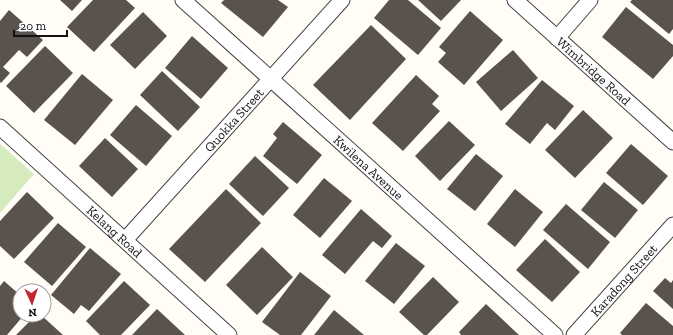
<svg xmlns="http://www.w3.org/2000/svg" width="673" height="335" font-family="'Zilla Slab',serif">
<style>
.green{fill:#d5ebbd}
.building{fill:#5a524d}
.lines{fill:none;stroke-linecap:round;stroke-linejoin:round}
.minor-casing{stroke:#444;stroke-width:17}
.minor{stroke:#fff;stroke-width:15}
.labels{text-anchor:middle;stroke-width:4;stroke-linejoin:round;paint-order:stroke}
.street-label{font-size:13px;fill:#111;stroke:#fff}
</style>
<rect width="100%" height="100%" fill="#fffdf5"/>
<polygon class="green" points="0,144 34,174 0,213"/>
<g class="building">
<polygon points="60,0 82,0 72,11"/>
<polygon points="93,0 126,0 135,8 94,52 67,27"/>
<polygon points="224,0 278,0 288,7 263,37 221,3"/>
<polygon points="389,0 408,0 441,28 418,55 374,18"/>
<polygon points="418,0 461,0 441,21"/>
<polygon points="632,0 673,0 673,29 669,34 630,2"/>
<polygon points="626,7 673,45 673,56 653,79 602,37"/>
<polygon points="9,10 43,40 27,57 19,50 3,67 10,73 1,83 0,82 0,21"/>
<polygon points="470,11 503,40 464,85 438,62 446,53 439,47"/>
<polygon points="143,12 167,36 135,69 110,45"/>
<polygon points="371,25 406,59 350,120 313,85"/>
<polygon points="192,36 228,68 201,99 165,68"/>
<polygon points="45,46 73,73 34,113 6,86"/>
<polygon points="513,50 538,78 501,111 476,82"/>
<polygon points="162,71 200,107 178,131 140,95"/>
<polygon points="82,74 113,100 75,145 44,120"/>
<polygon points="416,75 439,96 432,104 440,111 403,151 372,123"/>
<polygon points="542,80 574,106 555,130 547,123 530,144 505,124"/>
<polygon points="136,105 172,136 146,166 110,135"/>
<polygon points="583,110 613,138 575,178 545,150"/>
<polygon points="449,121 475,145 440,181 415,156"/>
<polygon points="283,122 322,155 297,184 263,156 277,138 273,134"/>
<polygon points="105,138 138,169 112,197 79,166"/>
<polygon points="631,144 668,176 643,205 606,173"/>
<polygon points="476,154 503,176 475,211 447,189"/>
<polygon points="255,156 289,188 263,216 229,184"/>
<polygon points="324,178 352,201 320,238 293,215"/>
<polygon points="604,182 638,210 615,238 581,210"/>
<polygon points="226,189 261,223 205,282 169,249"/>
<polygon points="515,189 543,212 515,247 487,224"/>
<polygon points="27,192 54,218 14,259 0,246 0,221"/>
<polygon points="566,204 610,242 588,269 543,230"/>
<polygon points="361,209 392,236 382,248 373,241 345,274 322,255"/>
<polygon points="58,223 86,247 52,286 24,262"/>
<polygon points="545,239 580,272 552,302 516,270"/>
<polygon points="396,243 425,266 394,304 365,281"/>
<polygon points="262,247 293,277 257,315 226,285"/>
<polygon points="90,248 121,274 89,311 81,305 74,314 51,295"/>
<polygon points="300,272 331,296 301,335 280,335 262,322"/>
<polygon points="433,277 459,302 427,335 424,335 399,312"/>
<polygon points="665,278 671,283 673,280 673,309 653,291"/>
<polygon points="4,281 20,295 20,315 24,315 7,335 0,335 0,286"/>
<polygon points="124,281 150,305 121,335 100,335 86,321"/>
<polygon points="646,303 673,326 673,335 622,335 620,333"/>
<polygon points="486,304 519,335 461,335 459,332"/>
<polygon points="157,309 185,335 132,335"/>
<polygon points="334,310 364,335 314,335"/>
<polygon points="36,315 41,315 63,335 16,335"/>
</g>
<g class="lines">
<defs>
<g id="minor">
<path id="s1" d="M183,0L555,335"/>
<path id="s2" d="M515,0L673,142"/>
<polyline points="557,38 590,0"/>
<path id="s3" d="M0,127L229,335"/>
<path id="s4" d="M125,240L342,0"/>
<path id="s5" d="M574,335L673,225"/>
</g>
</defs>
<use href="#minor" class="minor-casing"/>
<use href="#minor" class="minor"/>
</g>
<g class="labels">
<g class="street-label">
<text dy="5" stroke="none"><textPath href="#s2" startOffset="106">Wimbridge Road</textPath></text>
<text dy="5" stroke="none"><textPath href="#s4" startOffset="162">Quokka Street</textPath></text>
<text dy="5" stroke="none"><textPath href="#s1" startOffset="250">Kwilena Avenue</textPath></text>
<text dy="5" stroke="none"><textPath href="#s3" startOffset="155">Kelang Road</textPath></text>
<text dy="5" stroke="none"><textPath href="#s5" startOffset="74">Karadong Street</textPath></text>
</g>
</g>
<g transform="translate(32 303) rotate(177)"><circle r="19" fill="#ffffff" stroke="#a0a0a0"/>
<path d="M0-3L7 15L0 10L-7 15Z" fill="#c4262e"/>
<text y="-6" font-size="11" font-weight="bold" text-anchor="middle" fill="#111111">N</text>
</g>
<path d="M14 30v6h53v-6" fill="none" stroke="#111111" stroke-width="2"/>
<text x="20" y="30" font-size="12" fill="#111111" stroke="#ffffff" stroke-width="3" paint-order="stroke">20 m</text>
</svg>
